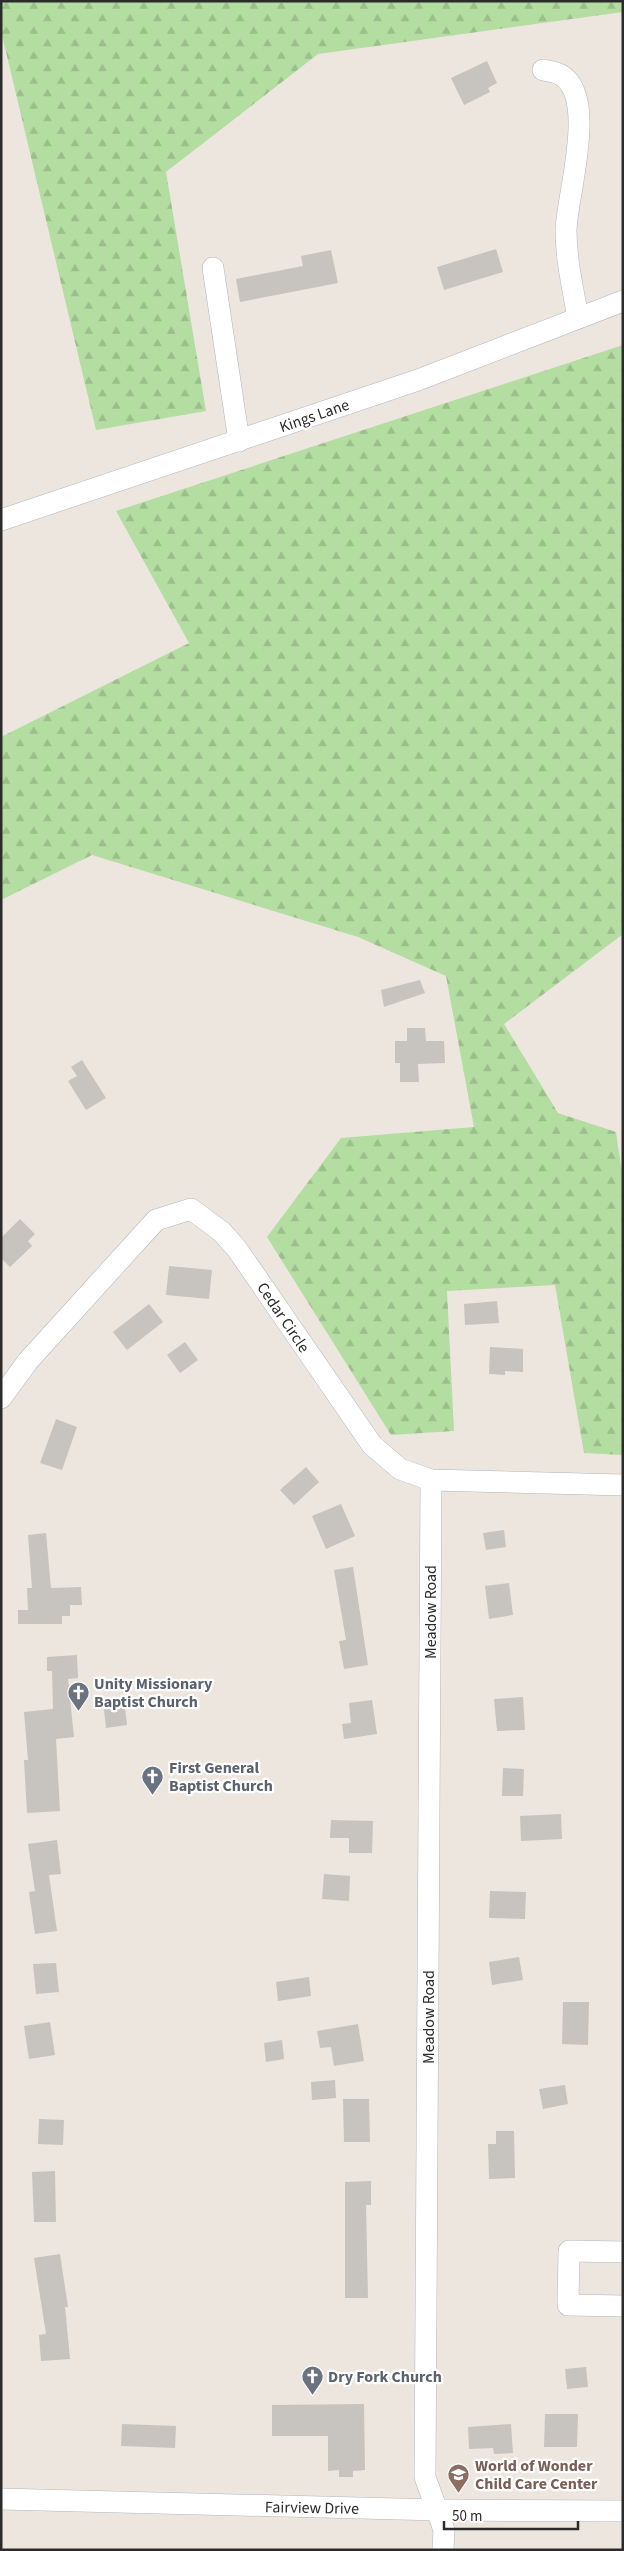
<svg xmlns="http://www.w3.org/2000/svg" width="624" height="2551" font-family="'Source Sans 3',sans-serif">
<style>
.forest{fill:url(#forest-firs)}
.building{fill:#c7c3be}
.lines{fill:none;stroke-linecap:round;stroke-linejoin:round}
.minor-casing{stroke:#b2b5bd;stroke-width:22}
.minor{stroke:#fff;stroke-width:21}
.labels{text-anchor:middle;stroke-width:4.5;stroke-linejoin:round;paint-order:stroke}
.street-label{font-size:16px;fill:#2b2b2b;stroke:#fff}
.worship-label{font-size:16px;font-weight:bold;fill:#5b616d;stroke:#fff;text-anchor:start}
.education-label{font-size:16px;font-weight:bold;fill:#785e54;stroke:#fff;text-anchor:start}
</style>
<defs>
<pattern id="forest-firs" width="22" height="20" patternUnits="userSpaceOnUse" patternTransform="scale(1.25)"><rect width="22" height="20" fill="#b4dda1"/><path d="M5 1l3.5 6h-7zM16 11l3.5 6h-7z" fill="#9bbe8b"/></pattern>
</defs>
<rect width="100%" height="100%" fill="#ece6df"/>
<g class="forest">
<polygon points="1,1 623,1 623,12 318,54 166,172 206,411 96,430 1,31"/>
<polygon points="623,345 623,934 504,1024 558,1113 616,1132 623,1180 623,1455 584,1453 555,1285 447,1291 454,1431 391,1435 267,1237 341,1138 474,1127 446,976 358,937 92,855 1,900 1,737 189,643 116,511"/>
</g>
<g class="building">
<polygon points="487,61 497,83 488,88 490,92 464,105 451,78"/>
<polygon points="496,249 503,272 444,290 437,267"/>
<polygon points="331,250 338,283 240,302 236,279 303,266 301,256"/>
<polygon points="420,980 425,993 384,1007 381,990"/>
<polygon points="407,1028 425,1028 426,1041 444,1041 445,1063 418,1064 419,1082 400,1082 400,1063 395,1063 395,1041 407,1041"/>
<polygon points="82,1060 106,1098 86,1110 68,1081 77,1076 71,1067"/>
<polygon points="20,1219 35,1234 28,1241 32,1246 10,1267 1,1258 1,1238"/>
<polygon points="169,1266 212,1270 209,1299 166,1295"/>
<polygon points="497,1301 499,1323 465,1325 464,1304"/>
<polygon points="149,1304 163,1322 127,1350 113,1332"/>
<polygon points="185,1342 198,1360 180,1373 167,1355"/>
<polygon points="490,1347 523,1349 523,1372 505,1371 505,1375 489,1374"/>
<polygon points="56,1419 77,1427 62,1470 40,1463"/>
<polygon points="306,1467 319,1482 294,1505 280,1490"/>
<polygon points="341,1504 355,1536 326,1549 312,1516"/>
<polygon points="504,1530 506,1547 486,1550 483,1533"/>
<polygon points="46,1533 51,1588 81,1587 82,1605 70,1605 70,1616 62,1616 62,1624 18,1624 18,1610 28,1610 27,1588 32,1588 28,1535"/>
<polygon points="353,1567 368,1665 344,1669 339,1641 346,1640 334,1570"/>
<polygon points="509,1583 513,1615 489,1619 485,1586"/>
<polygon points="77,1655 78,1678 68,1679 74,1737 56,1739 60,1811 27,1813 24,1760 28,1760 24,1712 53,1709 52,1671 47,1671 47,1657"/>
<polygon points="523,1697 525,1730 497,1731 494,1699"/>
<polygon points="372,1700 377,1734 344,1739 342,1724 351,1723 349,1703"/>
<polygon points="125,1707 127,1725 106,1728 104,1709"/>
<polygon points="503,1768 524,1769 523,1796 502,1796"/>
<polygon points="561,1814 562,1839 521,1841 520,1816"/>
<polygon points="331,1820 373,1821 372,1853 349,1853 349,1838 330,1838"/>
<polygon points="57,1840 61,1874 49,1875 57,1931 35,1934 29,1892 35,1891 28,1844"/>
<polygon points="324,1874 350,1876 349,1901 322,1899"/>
<polygon points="490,1891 526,1892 525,1919 489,1918"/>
<polygon points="519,1957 523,1980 492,1985 489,1962"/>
<polygon points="56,1963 59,1992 36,1994 33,1964"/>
<polygon points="309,1977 311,1996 278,2001 276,1982"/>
<polygon points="563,2002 589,2002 588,2045 562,2044"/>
<polygon points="50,2022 55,2055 29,2059 24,2026"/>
<polygon points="358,2024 364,2061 334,2066 331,2047 320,2048 317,2031"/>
<polygon points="282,2040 284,2059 266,2062 264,2043"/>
<polygon points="335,2080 336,2098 312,2100 311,2082"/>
<polygon points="565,2085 568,2104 543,2109 539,2089"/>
<polygon points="343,2099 369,2099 370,2142 344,2142"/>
<polygon points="39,2119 64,2120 63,2145 38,2144"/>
<polygon points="496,2131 514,2131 515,2178 489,2179 488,2144 496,2144"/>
<polygon points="55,2171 56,2222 34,2222 32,2172"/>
<polygon points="371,2181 371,2205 366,2205 368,2298 345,2298 345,2182"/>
<polygon points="60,2254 68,2307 65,2307 70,2359 41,2361 39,2335 46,2334 34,2258"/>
<polygon points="586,2367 588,2387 567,2389 565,2369"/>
<polygon points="364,2404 365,2470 353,2471 353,2477 339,2477 339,2470 328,2471 328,2436 272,2436 272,2405"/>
<polygon points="545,2414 578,2414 577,2447 544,2447"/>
<polygon points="122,2424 176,2426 175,2448 121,2446"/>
<polygon points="511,2424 513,2453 494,2454 493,2448 469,2449 468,2427"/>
</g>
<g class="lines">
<defs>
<g id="minor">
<path d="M543,70C548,71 556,72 561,75C598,97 567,195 566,230C566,260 573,289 578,318"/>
<polyline points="213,268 239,441"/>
<polyline points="1,520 418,380 623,301"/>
<polyline points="1,1398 28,1361 156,1220 191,1209 222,1232 237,1249 372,1445 400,1469 431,1480 623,1485"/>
<polyline points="431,1480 425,2477 444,2530 443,2550"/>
<polyline points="623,2252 569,2251 568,2305 623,2306"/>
<polyline points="1,2499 438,2510 623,2511"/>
</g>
</defs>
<use href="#minor" class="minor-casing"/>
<use href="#minor" class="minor"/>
</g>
<defs>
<symbol id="church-pin" viewBox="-11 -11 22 30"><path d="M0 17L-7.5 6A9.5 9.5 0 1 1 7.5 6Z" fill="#6b7280" stroke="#fff"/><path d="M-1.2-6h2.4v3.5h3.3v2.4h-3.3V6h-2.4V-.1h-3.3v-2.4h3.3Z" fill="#fff"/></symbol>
<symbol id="school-pin" viewBox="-11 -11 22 30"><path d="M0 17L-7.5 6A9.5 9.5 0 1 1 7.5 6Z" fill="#8d6e63" stroke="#fff"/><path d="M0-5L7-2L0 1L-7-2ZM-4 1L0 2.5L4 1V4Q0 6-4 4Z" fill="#fff"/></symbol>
</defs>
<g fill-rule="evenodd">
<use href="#church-pin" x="66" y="1680" width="25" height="34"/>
<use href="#church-pin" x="140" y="1764" width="25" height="34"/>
<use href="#church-pin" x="300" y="2364" width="25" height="34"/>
<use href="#school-pin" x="446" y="2462" width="25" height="34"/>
</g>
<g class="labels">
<g class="street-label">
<text transform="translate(314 415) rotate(-19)" y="6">Kings Lane</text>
<text transform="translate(284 1317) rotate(56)" y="6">Cedar Circle</text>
<text transform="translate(430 1612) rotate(-90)" y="6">Meadow Road</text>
<text transform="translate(428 2017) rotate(-90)" y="6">Meadow Road</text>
<text transform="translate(312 2507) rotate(1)" y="6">Fairview Drive</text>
</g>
<g class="worship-label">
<text x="94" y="1689">Unity Missionary<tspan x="94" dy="18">Baptist Church</tspan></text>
<text x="169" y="1773">First General<tspan x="169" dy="18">Baptist Church</tspan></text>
<text x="328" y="2382">Dry Fork Church</text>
</g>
<g class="education-label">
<text x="475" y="2471">World of Wonder<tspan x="475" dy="18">Child Care Center</tspan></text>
</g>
</g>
<rect width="624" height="2551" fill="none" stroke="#2b2b2b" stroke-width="5"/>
<path d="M444 2521v8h134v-8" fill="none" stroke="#2b2b2b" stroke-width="2.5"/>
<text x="452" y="2521" font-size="15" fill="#2b2b2b" stroke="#ffffff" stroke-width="4" paint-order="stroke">50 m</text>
</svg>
